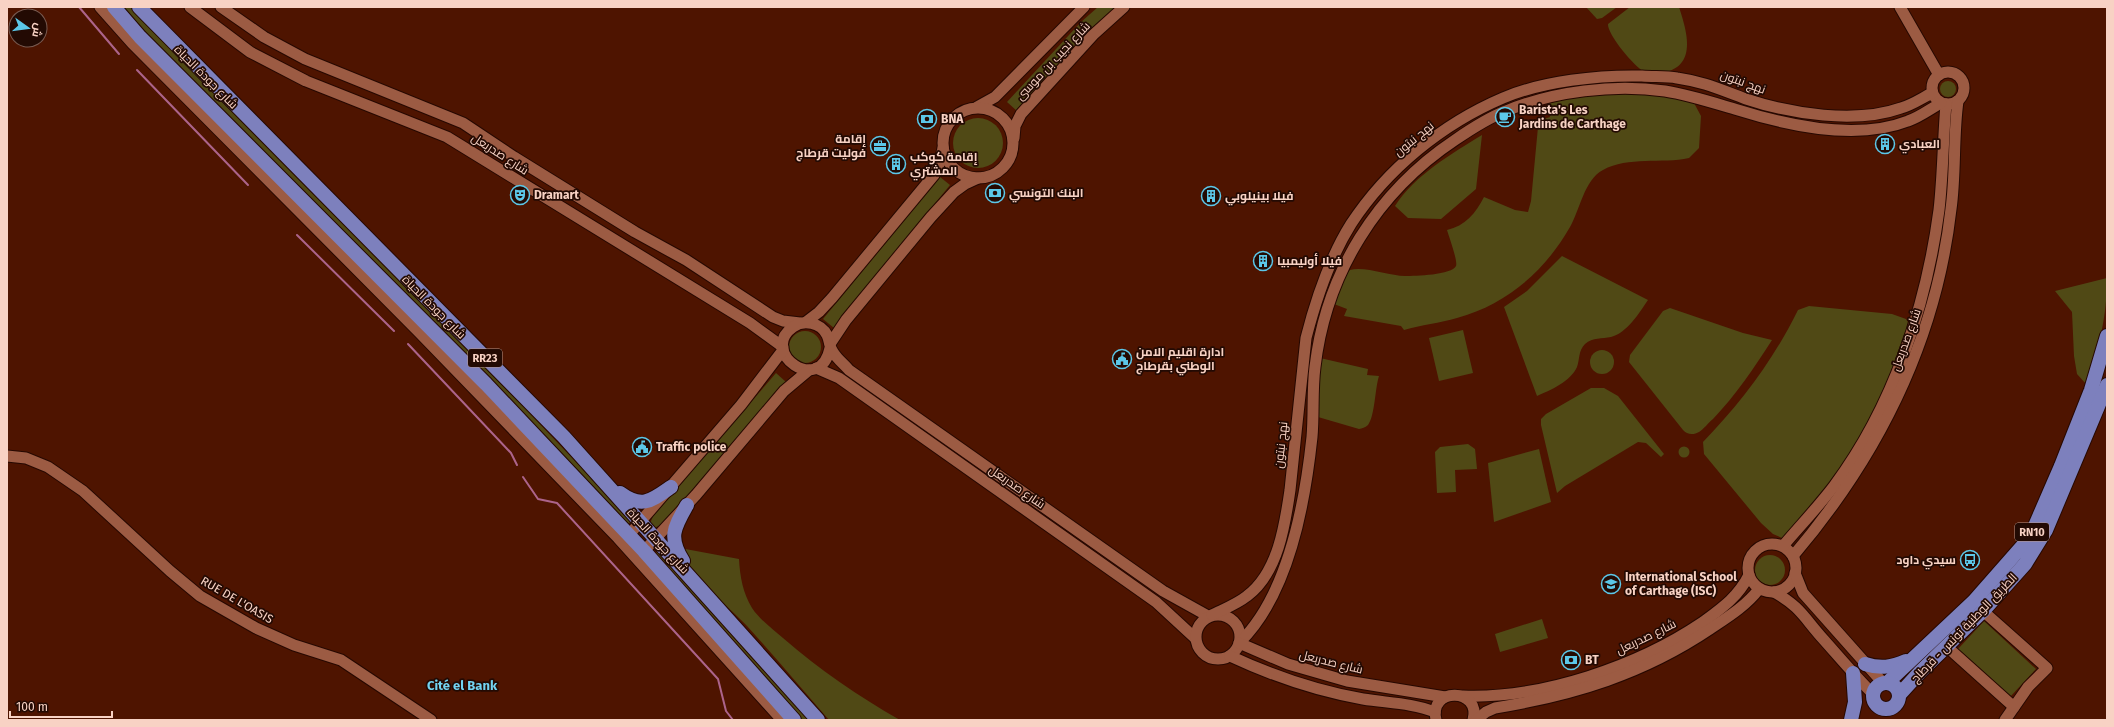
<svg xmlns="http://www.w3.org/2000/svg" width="2114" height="727" font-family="'Fira Sans',Cairo,sans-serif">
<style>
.green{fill:#504915}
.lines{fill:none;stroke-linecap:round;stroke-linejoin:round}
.stream{stroke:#ac648b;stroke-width:2}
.secondary-casing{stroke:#260800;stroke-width:13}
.highway-casing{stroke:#260800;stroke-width:16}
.secondary{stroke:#9c5b43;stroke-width:11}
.highway{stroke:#7d80bd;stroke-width:14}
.labels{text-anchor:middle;stroke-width:3.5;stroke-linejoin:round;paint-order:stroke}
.shield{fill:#230a03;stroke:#b8968a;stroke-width:1}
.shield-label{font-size:11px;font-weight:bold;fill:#f8d2c4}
.street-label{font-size:12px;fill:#f8d2c4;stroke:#230a03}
.poi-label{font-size:12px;font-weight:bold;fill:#f8d2c4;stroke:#230a03;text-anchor:start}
.neighbourhood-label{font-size:13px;font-weight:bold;fill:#73d3f1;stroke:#230a03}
</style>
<rect width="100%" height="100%" fill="#4e1400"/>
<g class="green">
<polygon points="120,7 134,7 442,321 631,520 627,527"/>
<polygon points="1098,7 1117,7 1089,30 1017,111 1007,102 1081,22"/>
<polygon points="1586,7 1617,7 1602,18 1597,19"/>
<path d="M1630,7H1679C1686,29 1698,64 1666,72C1660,74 1650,75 1645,72C1635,68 1607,34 1608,24Z"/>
<circle cx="1948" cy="89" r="8"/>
<path d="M1620,93L1660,94L1694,103L1701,116L1699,148L1689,158C1662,164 1628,156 1603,170C1584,180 1580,210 1570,227C1545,271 1507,304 1457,318C1440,323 1421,325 1404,330L1401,326L1344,316L1347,309L1334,304L1345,275L1350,270C1365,266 1389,276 1405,276C1415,276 1452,275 1456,266C1458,261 1449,237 1447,230C1465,226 1476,213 1484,197L1515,210L1528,212L1531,201L1538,127L1541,120L1550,117L1547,104L1572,97Z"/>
<circle cx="978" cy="143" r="25"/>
<path d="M1482,135L1476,189L1441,219L1408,218L1395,206C1415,175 1451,154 1482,135Z"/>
<polygon points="940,177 950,185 834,328 823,319"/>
<path d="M1562,256L1648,300C1640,312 1627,333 1611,337C1602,339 1593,337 1585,344C1578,351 1580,359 1577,367C1571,381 1551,390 1537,396L1504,307L1527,291Z"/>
<path d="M2107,278C2107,318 2099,347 2086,384L2077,374L2074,356L2072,312L2055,291Z"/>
<path d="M1809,306L1892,314L1906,319L1910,325C1896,364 1881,401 1861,437C1841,472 1815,504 1789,535L1782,538L1773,534L1761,523L1704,454L1703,442C1741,403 1774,359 1798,310Z"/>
<path d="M1670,308L1743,333L1772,340C1754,368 1736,395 1713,419C1708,423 1704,429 1699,432C1694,435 1687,435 1683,430L1629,362L1630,355L1663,311Z"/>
<polygon points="1463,330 1473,373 1439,381 1429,338"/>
<circle cx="805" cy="347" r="16"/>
<circle cx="1602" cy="362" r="12"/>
<path d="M1320,358L1368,369L1367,375L1379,376C1375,388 1375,416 1368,425C1365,428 1362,428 1359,429L1318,417L1317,414Z"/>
<polygon points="776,373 786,382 663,524 652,529 650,524 653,516"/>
<polygon points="1591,388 1604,388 1618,396 1664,454 1661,457 1646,443 1638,442 1565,486 1557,493 1541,425 1541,419 1546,414"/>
<polygon points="1468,444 1475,449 1477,469 1455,470 1456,492 1437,493 1435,452 1440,447"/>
<circle cx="1684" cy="452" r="5.5"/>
<polygon points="1539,449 1551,502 1494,522 1488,463"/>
<path d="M680,548L739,559C740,577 743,593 752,608C760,620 773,629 783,638C820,670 858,696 900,720H829C802,689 775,657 747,626C726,604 690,576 680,548Z"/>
<polygon points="659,550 810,720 797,720 651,558"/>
<circle cx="1770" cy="570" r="15"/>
<polygon points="1542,619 1548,638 1500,652 1495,634"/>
<polygon points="1984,621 2036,669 2010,697 1958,649"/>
</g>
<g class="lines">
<g class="stream">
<polyline points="79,7 119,54"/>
<polyline points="137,70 248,185"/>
<polyline points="297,235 394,331"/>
<polyline points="408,344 511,453 517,465"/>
<polyline points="523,477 538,499 557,503 718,679 726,711 733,720"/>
</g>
<defs>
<g id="secondary">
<polyline points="100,7 132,43 419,332 618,538 782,720"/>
<polyline points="190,7 250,52 306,81 447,137 750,323 783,347"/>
<polyline points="221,7 264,37 305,59 463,123 514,157 635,232 686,260 773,317 783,321 800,323"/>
<polyline points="1900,7 1939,75"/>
<circle cx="1948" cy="88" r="16"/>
<polyline points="977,107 995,97 1084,7"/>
<circle cx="978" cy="143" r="35"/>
<polyline points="1014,138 1015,126 1021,114 1093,35 1124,7"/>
<polyline points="806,322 819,312 832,298 934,175 940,162 943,148"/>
<polyline points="830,344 846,320 931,217 954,192 965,184 978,178"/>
<path d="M830,348C820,397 758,352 793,327C804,319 821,323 827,335C830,341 829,347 833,352C837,359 844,364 849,370L1163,591L1208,616"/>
<polyline points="816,368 839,378 1156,602 1195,638"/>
<polyline points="7,456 26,458 48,467 83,491 170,571 200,596 256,628 294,645 341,660 431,720"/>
<polyline points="628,536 741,405 783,350"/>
<circle cx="1772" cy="568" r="24"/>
<path d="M1783,546C1800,526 1818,507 1834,486C1893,407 1926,307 1939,210C1943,175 1943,139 1946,104"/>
<polyline points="644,551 696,495 784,391 809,370"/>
<path d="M1793,556C1879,455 1936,341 1951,209C1956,173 1953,137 1958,101"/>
<polyline points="1795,573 1803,593 1883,683"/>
<path d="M1774,592C1801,607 1804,618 1824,640C1840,658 1856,677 1873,694"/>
<polyline points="1983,611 2047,668 2028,687 2005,720"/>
<circle cx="1218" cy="637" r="22"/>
<path d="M1212,615C1224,609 1237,604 1247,596C1278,573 1285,525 1290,490L1306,338C1316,299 1329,259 1351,224C1387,169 1442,124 1503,98C1543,81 1599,75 1642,76C1654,77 1666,76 1677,78C1705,82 1721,90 1746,99C1791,114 1856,124 1901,108C1912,105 1922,98 1932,93"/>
<path d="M1240,642C1289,594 1305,503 1312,437C1314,414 1312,390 1315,367C1326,273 1377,192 1455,140C1471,129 1488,118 1506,111C1554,91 1614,84 1665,91C1690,95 1714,103 1738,110C1789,126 1857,141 1908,121C1920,117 1930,109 1941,103"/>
<polyline points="1239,643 1288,664 1347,681 1445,697"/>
<polyline points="1946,646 2014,707"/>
<path d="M1230,656C1273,676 1316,691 1363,699C1388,703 1412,703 1435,712"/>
<path d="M1463,696C1542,699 1638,666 1703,622C1722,608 1738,597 1749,575"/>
<path d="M1436,720C1428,686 1482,688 1473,720"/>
<path d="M1476,720L1486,712L1495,708C1574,695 1643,674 1710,629C1728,617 1746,606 1759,589"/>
</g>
<g id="highway">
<polyline points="114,7 140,37 486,384 644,551 794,720"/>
<polyline points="139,7 564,437 818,720"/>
<path d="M620,493C642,509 651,501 671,487"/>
<path d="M683,561C668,537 674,528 687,505"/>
<path d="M1865,664C1881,669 1892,667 1906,661"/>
<polyline points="1887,683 1974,601 2025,543 2035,526 2061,466 2091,390 2107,336"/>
<circle cx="1886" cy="696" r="13"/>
<polyline points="1899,695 1920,672 1983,611 2025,564 2046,530 2107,385"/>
<polyline points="1851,720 1855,702 1853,673"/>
</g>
</defs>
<use href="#secondary" class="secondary-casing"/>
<use href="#highway" class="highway-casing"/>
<use href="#secondary" class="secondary"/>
<use href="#highway" class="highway"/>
</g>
<defs>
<symbol id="cafe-ring" viewBox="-11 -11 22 22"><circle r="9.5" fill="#230a03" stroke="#5cc7e8" stroke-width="1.5"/><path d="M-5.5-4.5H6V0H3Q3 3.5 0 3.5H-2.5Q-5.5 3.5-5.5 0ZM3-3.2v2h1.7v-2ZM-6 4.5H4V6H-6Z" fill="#5cc7e8"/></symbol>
<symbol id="bank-ring" viewBox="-11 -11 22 22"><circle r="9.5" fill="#230a03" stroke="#5cc7e8" stroke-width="1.5"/><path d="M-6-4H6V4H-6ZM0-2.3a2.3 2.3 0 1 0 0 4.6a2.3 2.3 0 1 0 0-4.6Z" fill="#5cc7e8"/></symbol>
<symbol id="building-ring" viewBox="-11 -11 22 22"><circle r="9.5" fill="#230a03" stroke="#5cc7e8" stroke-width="1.5"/><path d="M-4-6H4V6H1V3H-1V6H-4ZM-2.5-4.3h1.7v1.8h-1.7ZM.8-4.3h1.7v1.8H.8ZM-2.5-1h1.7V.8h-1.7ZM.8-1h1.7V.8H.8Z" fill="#5cc7e8"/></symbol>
<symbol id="office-ring" viewBox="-11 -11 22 22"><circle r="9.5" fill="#230a03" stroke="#5cc7e8" stroke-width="1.5"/><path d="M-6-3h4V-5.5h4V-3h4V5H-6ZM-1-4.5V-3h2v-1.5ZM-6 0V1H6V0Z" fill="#5cc7e8"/></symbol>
<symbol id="theatre-ring" viewBox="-11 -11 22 22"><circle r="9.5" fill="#230a03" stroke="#5cc7e8" stroke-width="1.5"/><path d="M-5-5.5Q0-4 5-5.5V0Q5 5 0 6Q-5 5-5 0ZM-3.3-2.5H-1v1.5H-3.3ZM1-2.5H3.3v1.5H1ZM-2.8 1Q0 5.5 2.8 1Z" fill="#5cc7e8"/></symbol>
<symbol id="civic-ring" viewBox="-11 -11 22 22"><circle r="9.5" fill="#230a03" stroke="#5cc7e8" stroke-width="1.5"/><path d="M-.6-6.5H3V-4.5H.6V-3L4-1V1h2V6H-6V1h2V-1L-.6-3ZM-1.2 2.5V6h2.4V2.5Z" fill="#5cc7e8"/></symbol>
<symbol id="bus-ring" viewBox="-11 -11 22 22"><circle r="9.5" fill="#230a03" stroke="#5cc7e8" stroke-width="1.5"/><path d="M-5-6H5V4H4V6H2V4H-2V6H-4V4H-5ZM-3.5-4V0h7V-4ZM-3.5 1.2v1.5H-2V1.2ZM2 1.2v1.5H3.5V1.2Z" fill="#5cc7e8"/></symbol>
<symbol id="school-ring" viewBox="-11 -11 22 22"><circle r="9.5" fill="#230a03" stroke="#5cc7e8" stroke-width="1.5"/><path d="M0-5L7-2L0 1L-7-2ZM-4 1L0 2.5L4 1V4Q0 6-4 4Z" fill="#5cc7e8"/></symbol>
</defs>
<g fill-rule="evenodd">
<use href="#cafe-ring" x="1494" y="106" width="22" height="22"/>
<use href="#bank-ring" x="916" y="108" width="22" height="22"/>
<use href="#building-ring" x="1874" y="133" width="22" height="22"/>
<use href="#office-ring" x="869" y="135" width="22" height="22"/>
<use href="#building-ring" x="885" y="153" width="22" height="22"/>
<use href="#bank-ring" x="984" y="182" width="22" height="22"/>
<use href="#theatre-ring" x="509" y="184" width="22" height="22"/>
<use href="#building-ring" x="1200" y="185" width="22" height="22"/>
<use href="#building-ring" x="1252" y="250" width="22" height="22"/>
<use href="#civic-ring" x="1111" y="348" width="22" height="22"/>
<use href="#civic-ring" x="631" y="436" width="22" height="22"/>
<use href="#bus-ring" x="1959" y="549" width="22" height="22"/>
<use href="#school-ring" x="1600" y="573" width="22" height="22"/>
<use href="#bank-ring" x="1560" y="649" width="22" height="22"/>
</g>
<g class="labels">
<g class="shield">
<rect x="468" y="349" width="34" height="18" rx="3"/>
<rect x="2015" y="523" width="34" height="18" rx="3"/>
</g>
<g class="shield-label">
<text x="485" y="362">RR23</text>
<text x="2032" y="536">RN10</text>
</g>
<g class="street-label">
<text transform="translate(1053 61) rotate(-47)" y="4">شارع نجيب بن موسى</text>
<text transform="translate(206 77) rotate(45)" y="4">شارع جودة الحياة</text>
<text transform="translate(1743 82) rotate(20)" y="4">نهج نبتون</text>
<text transform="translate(1414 139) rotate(-39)" y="4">نهج نبتون</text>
<text transform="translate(500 154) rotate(33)" y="4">شارع صدربعل</text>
<text transform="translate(434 307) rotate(45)" y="4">شارع جودة الحياة</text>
<text transform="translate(1906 340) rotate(-70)" y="4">شارع صدربعل</text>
<text transform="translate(1281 445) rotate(-84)" y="4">نهج نبتون</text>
<text transform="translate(1017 487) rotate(35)" y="4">شارع صدربعل</text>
<text transform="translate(658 541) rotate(47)" y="4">شارع جودة الحياة</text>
<text transform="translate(237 600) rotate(30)" y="4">RUE DE L'OASIS</text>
<text transform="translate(1964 628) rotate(-46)" y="4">الطريق الوطنية تونس - قرطاج</text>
<text transform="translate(1646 637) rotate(-26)" y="4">شارع صدربعل</text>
<text transform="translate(1331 662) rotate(14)" y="4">شارع صدربعل</text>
</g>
<g class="poi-label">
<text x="1519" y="114">Barista's Les<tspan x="1519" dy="14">Jardins de Carthage</tspan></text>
<text x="941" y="123">BNA</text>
<text x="866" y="143" text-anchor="end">إقامة<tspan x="866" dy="14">فوليت قرطاج</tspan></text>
<text x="1899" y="148">العبادي</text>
<text x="910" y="161">إقامة كوكب<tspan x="910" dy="14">المشتري</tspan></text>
<text x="1009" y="197">البنك التونسي</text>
<text x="534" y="199">Dramart</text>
<text x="1225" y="200">فيلا بينيلوبي</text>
<text x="1277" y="265">فيلا أوليمبيا</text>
<text x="1136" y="356">ادارة اقليم الامن<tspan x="1136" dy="14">الوطني بقرطاج</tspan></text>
<text x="656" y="451">Traffic police</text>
<text x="1956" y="564" text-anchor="end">سيدي داود</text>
<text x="1625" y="581">International School<tspan x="1625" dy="14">of Carthage (ISC)</tspan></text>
<text x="1585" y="664">BT</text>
</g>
<g class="neighbourhood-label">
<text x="462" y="690">Cité el Bank</text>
</g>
</g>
<rect width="2114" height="727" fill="none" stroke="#f8d2c4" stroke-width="16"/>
<g transform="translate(28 28) rotate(104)"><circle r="19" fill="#230a03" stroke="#785a50"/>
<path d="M0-3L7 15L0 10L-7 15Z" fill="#5cc7e8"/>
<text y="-6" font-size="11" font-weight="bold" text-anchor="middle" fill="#f8d2c4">ش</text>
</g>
<path d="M10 711v6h102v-6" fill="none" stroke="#f8d2c4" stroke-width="2"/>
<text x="16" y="711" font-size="12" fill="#f8d2c4" stroke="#230a03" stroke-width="3" paint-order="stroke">100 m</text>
</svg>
